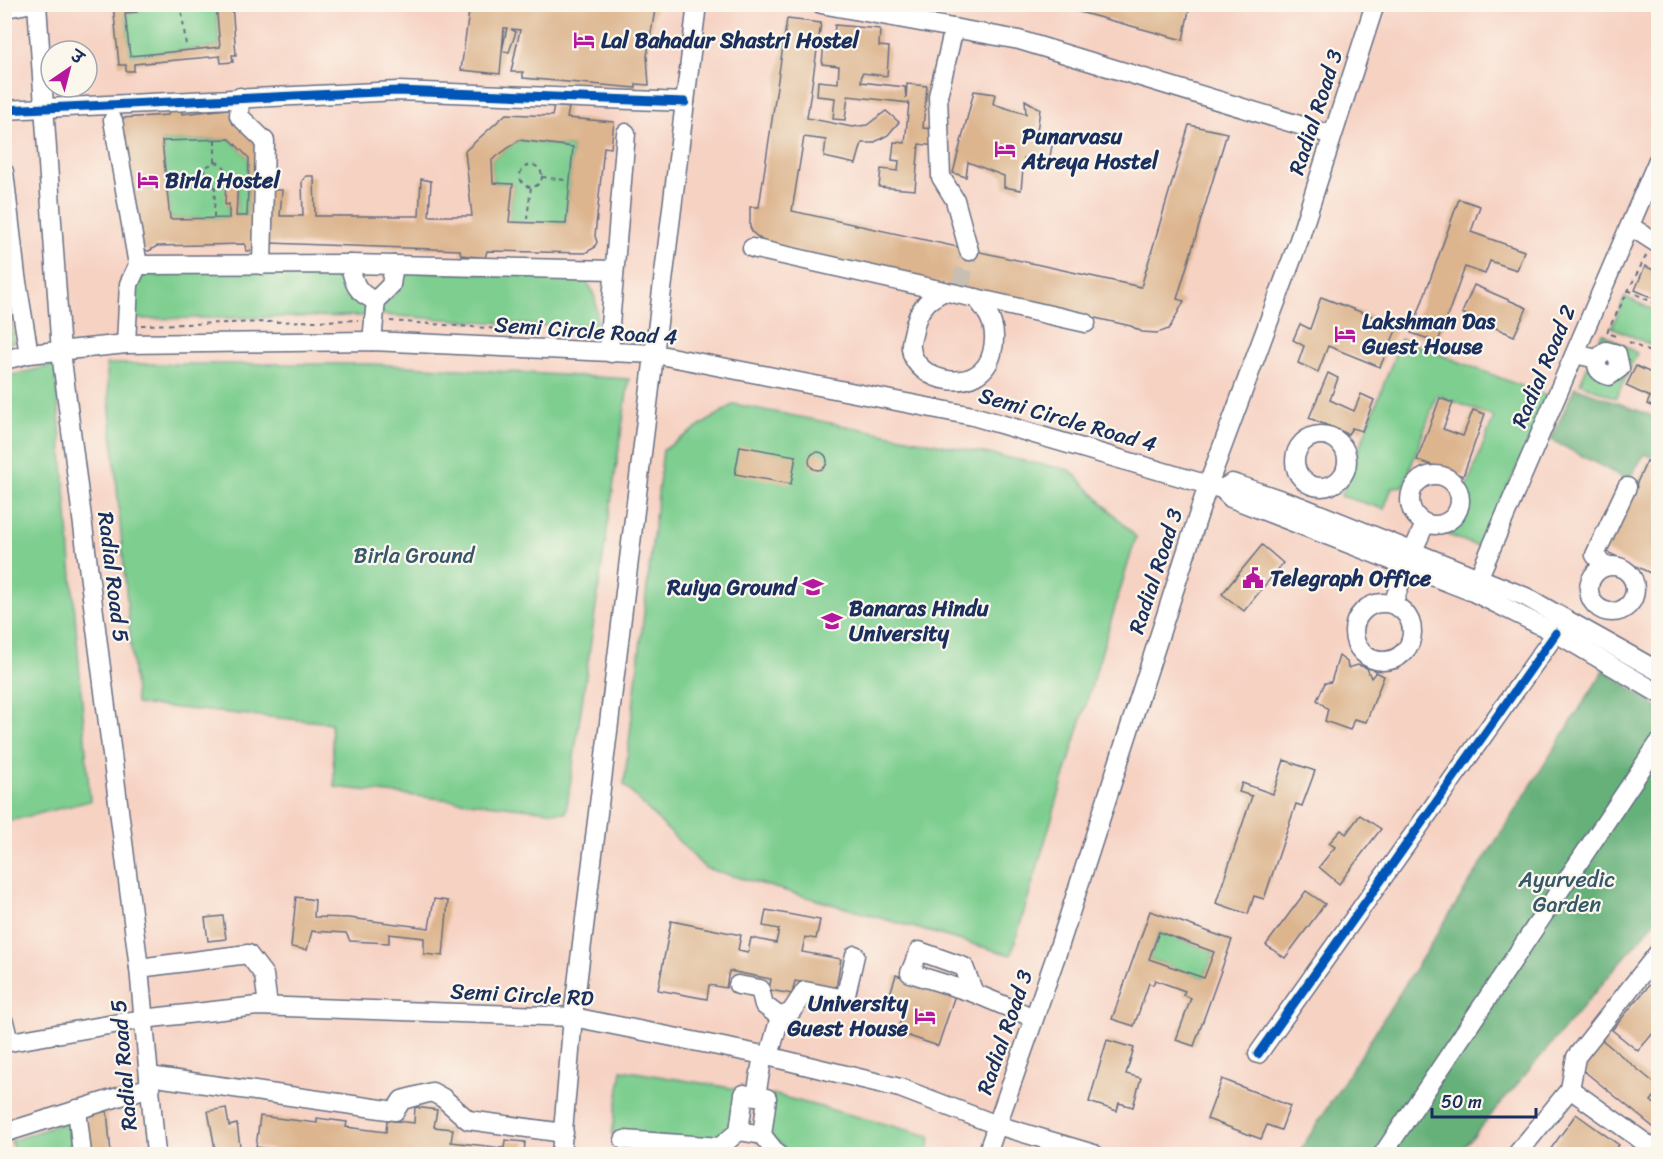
<svg xmlns="http://www.w3.org/2000/svg" width="1663" height="1159" font-family="Sriracha,'Playpen Sans Deva',sans-serif">
<style>
.built{fill:#f6d2c3;fill-rule:evenodd}
.green{fill:#7dce8f;stroke:#4c7e76;stroke-width:1.5}
.forest{fill:#66b17a;stroke:#40706c;stroke-width:1.5}
.building{fill:#dcb48d;fill-rule:evenodd}
.lines{fill:none;stroke-linecap:round;stroke-linejoin:round}
.minor-tunnel{stroke:#c9beb2;stroke-width:18;stroke-dasharray:18 9;stroke-linecap:butt}
.minor-casing{stroke:#676e83;stroke-width:21}
.path{stroke:#676e83;stroke-width:2;stroke-dasharray:4.5 4.5;stroke-linecap:butt}
.minor{stroke:#fff;stroke-width:18}
.cycleway-casing{stroke:#fbf7ec;stroke-width:13}
.cycleway{stroke:#0057b8;stroke-width:9}
.labels{text-anchor:middle;stroke-width:4.5;stroke-linejoin:round;paint-order:stroke}
.poi-label{font-size:22px;font-weight:bold;fill:#1b2f5e;stroke:#fbf7ec;text-anchor:start}
.street-label{font-size:22px;fill:#1b2f5e;stroke:#fbf7ec}
.park-label{font-size:22px;fill:#34576a;stroke:#fbf7ec}
</style>
<rect width="100%" height="100%" fill="#fbf7ec"/>
<filter id="ink" filterUnits="userSpaceOnUse"><feTurbulence type="fractalNoise" baseFrequency=".0167" numOctaves="2"/><feDisplacementMap in="SourceGraphic" scale="12" xChannelSelector="R" yChannelSelector="G"/><feConvolveMatrix kernelMatrix="1 2 1 2 8 2 1 2 1" color-interpolation-filters="sRGB"/></filter>
<filter id="wash" filterUnits="userSpaceOnUse"><feTurbulence type="fractalNoise" baseFrequency=".008" numOctaves="4" result="noise"/><feDisplacementMap in="SourceGraphic" scale="24" xChannelSelector="R" yChannelSelector="G"/><feGaussianBlur stdDeviation="1.35" result="paint"/><feColorMatrix in="noise" values="0 0 0 0 0 0 0 0 0 0 0 0 0 0 0 0 0 1.4 0 .05"/><feComposite in="paint" operator="in"/></filter>
<g filter="url(#wash)">
<rect width="100%" height="100%" fill="#f5e2c7"/>
<path class="built" d="M5,5H1658V1154H5ZM51,51H87V87H51Z"/>
<g class="green">
<polygon points="136,5 216,5 220,47 130,56 125,13 137,12"/>
<polygon points="230,139 249,158 247,216 236,216 238,181 227,180 226,205 229,204 229,218 170,219 162,141"/>
<polygon points="519,140 573,147 566,224 509,222 513,184 493,183 492,160"/>
<polygon points="143,270 340,271 350,295 367,304 367,316 134,319 130,299"/>
<path d="M407,271L582,276C598,293 597,307 597,329L381,315V306L397,292Z"/>
<polygon points="4,294 9,300 14,342 5,344"/>
<polygon points="1625,297 1658,312 1658,348 1612,327"/>
<polygon points="1602,333 1637,353 1616,398 1580,383"/>
<polygon points="1401,339 1549,397 1480,547 1448,535 1494,417 1437,395 1404,486 1392,487 1384,509 1341,496"/>
<polygon points="106,364 372,364 629,379 566,813 335,787 331,723 136,704"/>
<polygon points="55,365 90,801 5,822 4,377"/>
<polygon points="734,404 1070,470 1136,537 1011,955 705,868 624,785 663,450"/>
<polygon points="1159,932 1214,952 1204,978 1149,959"/>
<polygon points="622,1070 737,1089 734,1129 712,1143 612,1134"/>
<polygon points="772,1094 930,1136 928,1154 791,1154 767,1132"/>
<polygon points="69,1121 74,1154 14,1154 11,1141"/>
</g>
<g class="forest">
<polygon points="1575,387 1658,418 1658,460 1645,454 1628,480 1551,440"/>
<polygon points="1604,670 1658,707 1658,918 1458,1154 1298,1154"/>
</g>
<g id="blocks">
<g class="building">
<polygon points="113,4 136,4 137,12 125,13 130,56 220,47 216,4 232,4 236,55 232,55 233,62 221,63 220,56 134,64 134,71 126,71 126,65 119,65"/>
<polygon points="470,4 509,4 523,8 524,4 656,4 647,56 649,85 636,84 636,88 523,78 523,72 511,72 520,30 511,29 516,32 509,52 502,51 507,28 504,28 500,74 461,70"/>
<polygon points="1050,4 1187,4 1190,5 1183,40"/>
<polygon points="787,19 821,23 807,118 852,127 867,125 886,111 899,122 888,135 873,143 862,143 856,164 824,157 826,140 804,137 792,211 1141,287 1189,125 1227,133 1177,299 1184,301 1169,329 1157,333 1142,332 1131,326 768,245 753,233 750,227 750,207 759,207"/>
<polygon points="835,25 880,29 879,46 889,47 887,76 862,73 861,82 905,87 906,98 907,84 927,86 923,128 937,129 936,146 919,144 915,190 879,187 881,169 898,171 899,161 892,160 894,142 905,143 909,103 848,96 845,120 833,119 835,98 817,96 818,81 838,83 839,66 822,64 824,42 833,43"/>
<polygon points="974,91 995,94 993,104 1026,114 1025,100 1040,109 1036,139 1053,140 1049,162 1024,158 1021,190 1004,187 1004,176 968,162 966,177 953,173"/>
<path d="M181,103L182,114L228,109L271,149V190H282L280,216H303L302,181L306,176H314L315,216H419L421,179L431,181L429,216H472L465,151L506,114L552,116L554,106L569,108L567,118L614,122L611,148L604,147L595,236L597,242L594,248L585,253L487,251L485,258L461,255L460,250L270,243L269,250L246,251L245,244L157,246L149,251L140,249L122,118L168,115L169,105ZM230,139L249,158L247,216H236L238,180H226L225,205L229,204V218L170,219L162,141ZM519,140L573,147L566,224L509,222L513,184L493,183L492,160Z"/>
<polygon points="1459,199 1480,206 1471,232 1524,251 1517,270 1490,261 1485,274 1465,267 1438,342 1411,333"/>
<polygon points="1645,266 1658,272 1658,300 1635,290"/>
<polygon points="1474,285 1527,308 1514,336 1462,313"/>
<polygon points="1321,297 1398,326 1380,367 1328,346 1318,372 1298,363 1304,346 1293,340 1300,324 1310,329"/>
<polygon points="1636,366 1658,376 1658,409 1647,404 1650,397 1626,386"/>
<polygon points="1328,373 1338,378 1330,400 1354,411 1361,394 1374,400 1362,431 1352,428 1348,434 1309,418"/>
<polygon points="1440,398 1453,403 1443,429 1463,436 1473,410 1485,414 1463,476 1417,460"/>
<polygon points="740,446 796,456 791,484 735,474"/>
<circle cx="818" cy="461" r="9"/>
<polygon points="1647,461 1658,466 1658,555 1650,573 1605,551"/>
<polygon points="1262,545 1283,563 1244,611 1222,594"/>
<polygon points="1339,656 1347,662 1348,668 1358,665 1367,668 1371,678 1376,672 1384,676 1366,722 1354,719 1350,730 1325,721 1328,709 1317,700 1325,683 1331,682"/>
<polygon points="1284,760 1315,771 1302,806 1296,804 1264,899 1254,896 1248,914 1216,903 1252,796 1239,792 1242,783 1273,794"/>
<polygon points="1360,815 1381,829 1339,884 1319,867 1335,847 1329,843 1341,830 1346,834"/>
<polygon points="1306,891 1325,904 1285,958 1266,945"/>
<polygon points="296,897 315,900 314,917 349,918 429,928 434,899 448,901 443,956 424,954 424,938 389,934 389,943 350,941 346,933 312,931 307,950 291,947"/>
<polygon points="766,910 820,920 816,939 805,937 802,952 841,959 836,988 795,981 792,994 769,990 771,979 729,971 726,988 709,985 707,999 658,990 671,921 741,935 738,950 748,952 751,938 776,943 779,929 763,926"/>
<path d="M1150,911L1232,940L1194,1046L1176,1040L1191,998L1183,995L1185,991L1155,980L1153,985L1149,983L1134,1026L1112,1019ZM1159,932L1214,952L1204,978L1149,959Z"/>
<polygon points="223,916 226,939 208,941 205,918"/>
<polygon points="896,975 955,995 938,1046 897,1032 907,1000 890,994"/>
<polygon points="1651,983 1658,988 1658,1036 1654,1032 1638,1051 1612,1030"/>
<polygon points="1601,1039 1658,1086 1658,1092 1651,1101 1658,1107 1658,1131 1579,1067"/>
<polygon points="1107,1040 1134,1048 1126,1074 1141,1078 1133,1107 1119,1103 1117,1111 1089,1102"/>
<polygon points="1222,1079 1290,1106 1281,1130 1267,1125 1261,1139 1207,1119"/>
<polygon points="415,1107 437,1110 434,1127 453,1129 451,1142 504,1148 505,1140 525,1142 524,1154 308,1154 256,1147 260,1116 317,1123 317,1118 347,1122 346,1127 386,1132 387,1120 414,1123"/>
<polygon points="226,1108 229,1126 237,1124 240,1146 232,1147 233,1154 216,1154 208,1111"/>
<polygon points="107,1111 111,1154 90,1154 86,1113"/>
<polygon points="1576,1114 1619,1145 1612,1154 1547,1154"/>
<polygon points="737,1149 755,1151 755,1154 736,1154"/>
</g>
</g>
</g>
<g filter="url(#ink)">
<use href="#blocks" fill-opacity="0" stroke="#676e83" stroke-width="1.5"/>
<g class="lines">
<polyline class="minor-tunnel" points="960,287 969,251"/>
<defs>
<g id="minor">
<polyline points="37,4 61,352 139,968 156,1154"/>
<polyline points="821,4 1019,40 1332,135"/>
<polyline points="6,8 28,4"/>
<polyline points="954,28 938,96 941,177 955,200 969,251"/>
<polyline points="240,97 239,116 265,141 262,265"/>
<polyline points="4,110 398,91 685,102"/>
<polyline points="113,120 138,265"/>
<polyline points="4,172 16,276 29,354"/>
<polyline points="1630,226 1658,244"/>
<polyline points="752,248 1086,323"/>
<path d="M350,264C353,282 357,295 376,300L391,285L394,265"/>
<path d="M944,291C938,295 929,299 925,305C919,311 915,322 914,330C913,335 910,343 911,348C914,383 981,397 992,353C998,330 991,315 976,298"/>
<polyline points="372,341 376,300"/>
<polyline points="126,344 129,284 138,265 350,264 614,270"/>
<polyline points="611,353 609,337 626,133"/>
<path d="M1575,354L1597,359L1606,351L1617,354L1620,368L1609,376C1599,373 1596,369 1597,359"/>
<polyline points="4,360 29,354 126,344 372,341 655,354 973,416 1222,489 1231,498 1473,592 1556,633 1658,693"/>
<circle cx="1321" cy="461" r="26"/>
<circle cx="1435" cy="500" r="25"/>
<polyline points="1222,489 1232,483 1302,507 1526,597 1658,671"/>
<circle cx="1612" cy="589" r="23"/>
<polyline points="1604,567 1595,555 1627,487"/>
<polyline points="1474,588 1658,160"/>
<circle cx="1383" cy="632" r="29"/>
<polyline points="1393,604 1406,566 1425,524"/>
<polyline points="139,968 248,954 264,975 268,1006"/>
<polyline points="738,985 760,989 764,1005 780,1017"/>
<polyline points="974,993 964,967 919,951 910,973 974,993 1034,1018"/>
<polyline points="4,1022 9,1042"/>
<polyline points="4,1043 143,1019 257,1006 573,1017 763,1055 900,1088 997,1125 1094,1154"/>
<polyline points="1258,1054 1556,633"/>
<polyline points="769,1056 780,1017 791,1012 805,991 845,999 855,955"/>
<polyline points="149,1076 395,1111 402,1100 432,1092 443,1098 468,1120 564,1133"/>
<polyline points="1570,1089 1658,1152"/>
<polyline points="756,1096 763,1055"/>
<polyline points="77,1109 82,1154"/>
<polyline points="739,1131 744,1094 767,1098 762,1135"/>
<polyline points="4,1133 150,1087"/>
<polyline points="624,1140 720,1147 739,1131 762,1135 777,1154"/>
<polyline points="561,1154 573,1017 697,4"/>
<polyline points="987,1154 1059,947 1208,485 1299,240 1375,4"/>
<polyline points="1383,1154 1658,744"/>
<polyline points="1517,1154 1570,1089 1576,1057 1658,953"/>
</g>
</defs>
<use href="#minor" class="minor-casing"/>
<g class="path">
<polyline points="181,4 186,46"/>
<polyline points="215,162 215,138"/>
<circle cx="531" cy="176" r="11"/>
<polyline points="542,177 565,180"/>
<path d="M169,180L203,178L208,185L217,186C229,179 230,165 215,162L206,167L203,178"/>
<polyline points="214,217 215,186"/>
<polyline points="527,219 531,187"/>
<polyline points="1628,290 1658,305"/>
<polyline points="390,321 528,331"/>
<polyline points="141,325 358,320"/>
<polyline points="1615,336 1607,332 1647,254"/>
<polyline points="1629,342 1658,356"/>
<polyline points="793,1150 829,1154"/>
</g>
<use href="#minor" class="minor"/>
<defs>
<g id="cycleway">
<polyline points="4,110 398,91 685,102"/>
<polyline points="1258,1054 1556,633"/>
</g>
</defs>
<use href="#cycleway" class="cycleway-casing"/>
<use href="#cycleway" class="cycleway"/>
</g>
</g>
<defs>
<symbol id="hotel-bare" viewBox="-9 -9 18 18"><path d="M-6-4.5h1.5V1H6V5H4.5V3h-9V5H-6ZM-4 0a1.8 1.8 0 1 1 3.6 0ZM.5 0V-2.5h3Q6-2.5 6 0Z" fill="#b5179e" stroke="#fbf7ec" stroke-width="2.5" paint-order="stroke"/></symbol>
<symbol id="civic-bare" viewBox="-9 -9 18 18"><path d="M-.6-6.5H3V-4.5H.6V-3L4-1V1h2V6H-6V1h2V-1L-.6-3ZM-1.2 2.5V6h2.4V2.5Z" fill="#b5179e" stroke="#fbf7ec" stroke-width="2.5" paint-order="stroke"/></symbol>
<symbol id="university-bare" viewBox="-9 -9 18 18"><path d="M0-5L7-2L0 1L-7-2ZM-4 1L0 2.5L4 1V4Q0 6-4 4Z" fill="#b5179e" stroke="#fbf7ec" stroke-width="2.5" paint-order="stroke"/></symbol>
</defs>
<g fill-rule="evenodd">
<use href="#hotel-bare" x="569" y="25" width="30" height="30"/>
<use href="#hotel-bare" x="990" y="134" width="30" height="30"/>
<use href="#hotel-bare" x="133" y="165" width="30" height="30"/>
<use href="#hotel-bare" x="1330" y="319" width="30" height="30"/>
<use href="#civic-bare" x="1238" y="563" width="30" height="30"/>
<use href="#university-bare" x="798" y="572" width="30" height="30"/>
<use href="#university-bare" x="817" y="606" width="30" height="30"/>
<use href="#hotel-bare" x="910" y="1001" width="30" height="30"/>
</g>
<g class="labels">
<g class="poi-label">
<text x="601" y="48">Lal Bahadur Shastri Hostel</text>
<text x="1022" y="144">Punarvasu<tspan x="1022" dy="25">Atreya Hostel</tspan></text>
<text x="165" y="188">Birla Hostel</text>
<text x="1362" y="329">Lakshman Das<tspan x="1362" dy="25">Guest House</tspan></text>
<text x="1270" y="586">Telegraph Office</text>
<text x="796" y="595" text-anchor="end">Ruiya Ground</text>
<text x="849" y="616">Banaras Hindu<tspan x="849" dy="25">University</tspan></text>
<text x="908" y="1011" text-anchor="end">University<tspan x="908" dy="25">Guest House</tspan></text>
</g>
<g class="street-label">
<text transform="translate(1315 112) rotate(-72)" y="8">Radial Road 3</text>
<text transform="translate(586 330) rotate(4)" y="8">Semi Circle Road 4</text>
<text transform="translate(1543 366) rotate(-67)" y="8">Radial Road 2</text>
<text transform="translate(1068 419) rotate(16)" y="8">Semi Circle Road 4</text>
<text transform="translate(1155 571) rotate(-72)" y="8">Radial Road 3</text>
<text transform="translate(114 577) rotate(83)" y="8">Radial Road 5</text>
<text transform="translate(522 994) rotate(3)" y="8">Semi Circle RD</text>
<text transform="translate(1004 1032) rotate(-71)" y="8">Radial Road 3</text>
<text transform="translate(123 1065) rotate(-95)" y="8">Radial Road 5</text>
</g>
<g class="park-label">
<text x="414" y="563">Birla Ground</text>
<text x="1567" y="887">Ayurvedic<tspan x="1567" dy="25">Garden</tspan></text>
</g>
</g>
<rect width="1663" height="1159" fill="none" stroke="#fbf7ec" stroke-width="24"/>
<g transform="translate(69 69) rotate(35)"><circle r="28" fill="#fbf7ec" stroke="#a1a7b3" stroke-width="1.5"/>
<path d="M0-4.5L10 22L0 15L-10 22Z" fill="#b5179e"/>
<text y="-9" font-size="16" font-weight="bold" text-anchor="middle" fill="#1b2f5e">उ</text>
</g>
<path d="M1432 1108v9h104v-9" fill="none" stroke="#1b2f5e" stroke-width="3"/>
<text x="1441" y="1108" font-size="18" fill="#1b2f5e" stroke="#fbf7ec" stroke-width="4.5" paint-order="stroke">50 m</text>
</svg>
